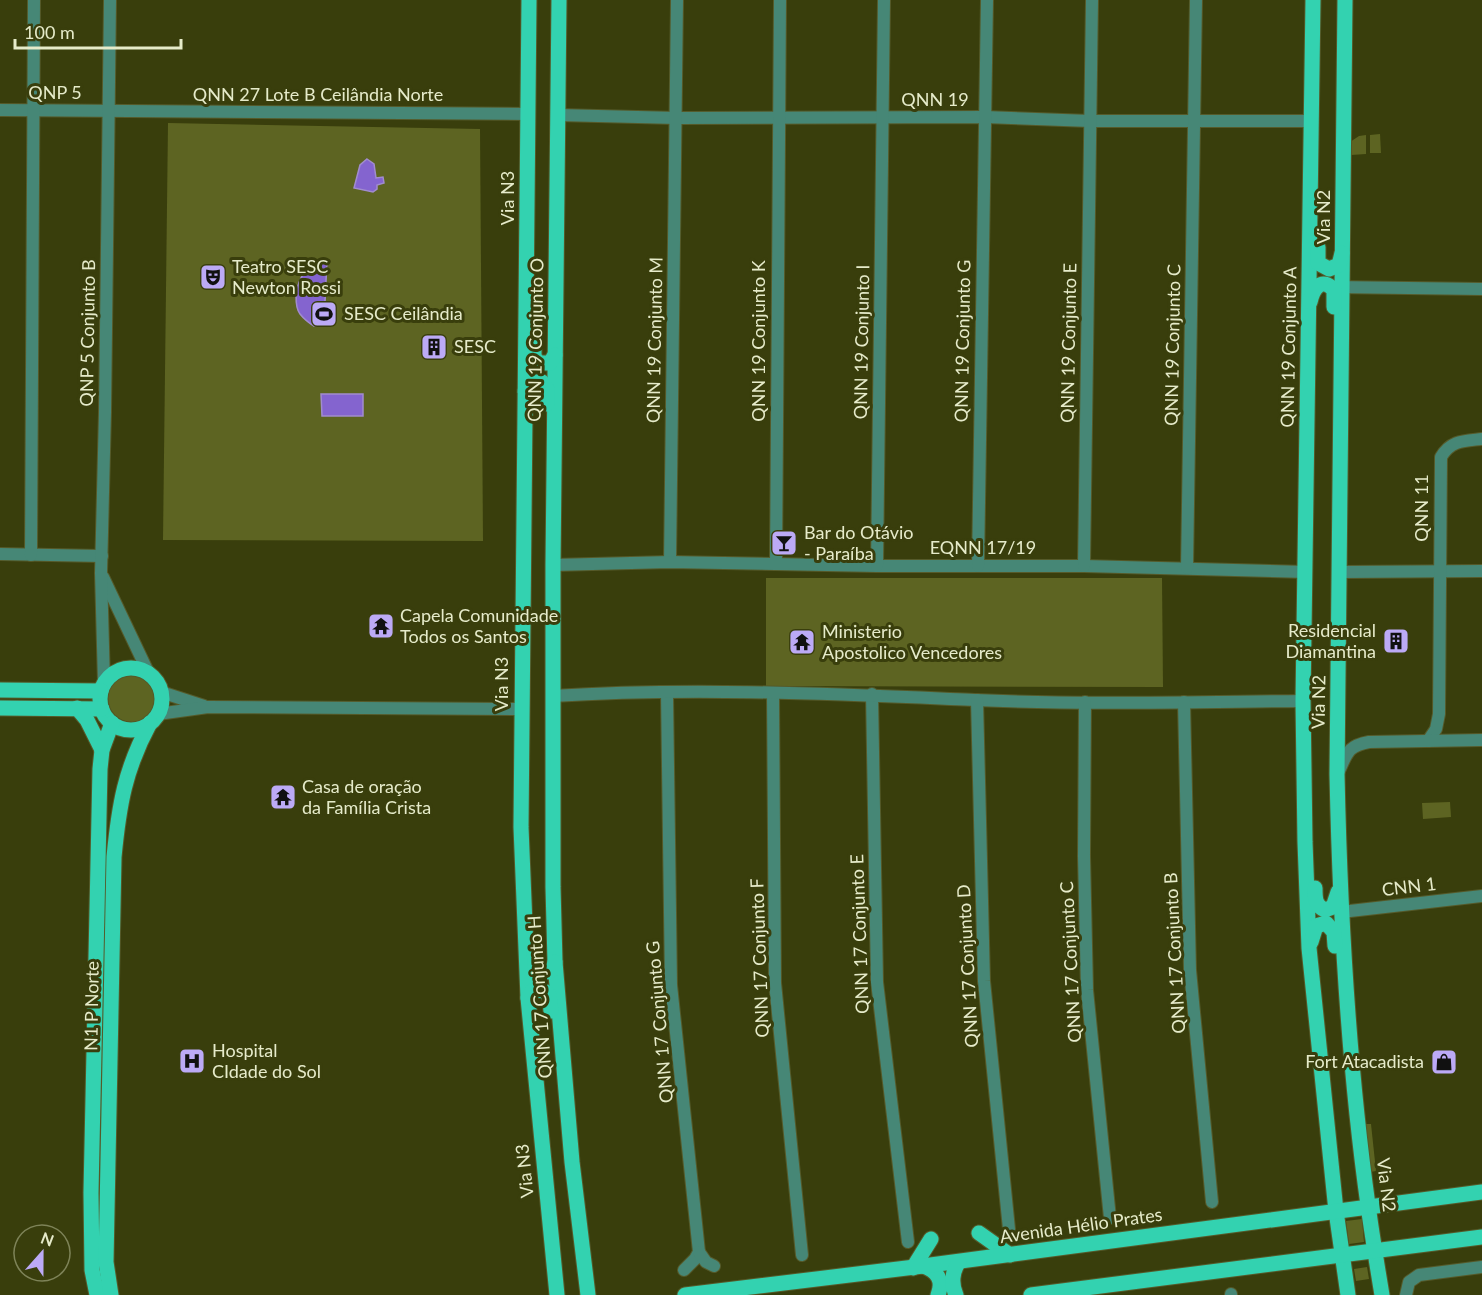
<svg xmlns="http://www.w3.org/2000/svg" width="1482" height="1295" font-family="Lato,sans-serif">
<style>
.green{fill:#5d6422}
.water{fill:#8464cf;stroke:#a18cce;stroke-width:1.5}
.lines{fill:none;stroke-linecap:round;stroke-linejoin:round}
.minor-casing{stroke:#555a2a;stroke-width:14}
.major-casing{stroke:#555a2a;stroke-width:17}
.minor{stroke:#468776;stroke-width:12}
.major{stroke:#33d2b0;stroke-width:15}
.labels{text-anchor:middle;stroke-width:6;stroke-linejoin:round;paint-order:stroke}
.street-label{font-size:18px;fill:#e6ebca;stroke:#393e0c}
.poi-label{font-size:18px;fill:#e6ebca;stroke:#393e0c;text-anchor:start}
</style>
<rect width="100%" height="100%" fill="#393e0c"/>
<g class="green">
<polygon points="168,123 480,129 483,541 163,540"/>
<polygon points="1380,134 1381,153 1370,153 1370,135"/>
<polygon points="1366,135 1366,154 1351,155 1350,142 1359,136"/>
<polygon points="766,578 1162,578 1163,687 766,686"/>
<circle cx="132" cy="698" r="24"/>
<polygon points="1450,802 1451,817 1423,819 1422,803"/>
<polygon points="1366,1124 1371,1124 1376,1171 1370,1172"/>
<polygon points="1362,1219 1364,1242 1349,1244 1346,1221"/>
<polygon points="1367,1267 1369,1279 1356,1281 1354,1269"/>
</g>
<g class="water">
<polygon points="367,159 374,164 376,178 383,177 384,183 377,185 377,189 373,192 354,188 360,165"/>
<path d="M327,261L324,322L314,326C309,323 304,319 300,314C296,309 296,302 296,296C298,276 307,265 327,261Z"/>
<polygon points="321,394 363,394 363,416 322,416"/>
</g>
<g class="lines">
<defs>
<g id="minor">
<polyline points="0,110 528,114"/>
<polyline points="558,115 677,118 985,117 1090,121 1311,121"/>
<polyline points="1333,287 1482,289"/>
<polyline points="0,554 102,556"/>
<polyline points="31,555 34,0"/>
<polyline points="670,562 677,0"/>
<polyline points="776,564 780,0"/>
<polyline points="553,565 670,562 877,566 1084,566 1306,572"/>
<polyline points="877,566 884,0"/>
<polyline points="978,566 987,0"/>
<polyline points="1084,566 1092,0"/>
<polyline points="1187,568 1196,0"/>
<polyline points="1339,572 1482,571"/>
<polyline points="103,577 149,674"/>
<polyline points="104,683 101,573 105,412 110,0"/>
<polyline points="161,692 204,706"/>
<polyline points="667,693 671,985 699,1252 695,1259 684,1270"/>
<polyline points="773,693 775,983 802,1255"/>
<polyline points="872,694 877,982 908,1242"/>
<path d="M552,696C693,687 834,694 975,700C1084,705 1194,702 1303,701"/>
<polyline points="977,700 984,981 1009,1229"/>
<polyline points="1085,702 1084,856 1087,990 1110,1218"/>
<polyline points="1184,702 1190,970 1212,1202"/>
<polyline points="158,714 208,707 521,709"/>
<path d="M1428,741L1436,729L1439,714L1441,457C1451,440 1464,441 1482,439"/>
<path d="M1338,773C1347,754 1347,746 1369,742L1482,740"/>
<polyline points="1341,912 1482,896"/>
<polyline points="699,1252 706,1262 714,1266"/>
<polyline points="1231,1294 1231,1295"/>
<polyline points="1406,1295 1409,1282 1419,1275 1482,1267"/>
</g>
<g id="major">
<polyline points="529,0 521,827 528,998 557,1295"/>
<polyline points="559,0 553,565 553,887 555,962 572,1162 588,1295"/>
<polyline points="1313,0 1303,701 1305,842 1309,948 1336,1211 1348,1295"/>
<path d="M1345,0L1337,774C1340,918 1348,1062 1368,1205C1372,1235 1377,1265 1382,1295"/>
<polyline points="1318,247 1318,263 1329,269 1339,265 1342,253"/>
<path d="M1310,302C1313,289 1321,276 1334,290V307"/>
<polyline points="534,342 534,357 539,363 550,363 555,355"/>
<polyline points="525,391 531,382 542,382 547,389 547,404"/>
<circle cx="131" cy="699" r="31"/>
<polyline points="0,690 101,691"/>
<polyline points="0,708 102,709"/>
<polyline points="77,708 87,720 102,750"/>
<path d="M1315,888C1315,898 1315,906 1325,910L1333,907L1338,892"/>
<polyline points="1311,942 1316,926 1326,923 1334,932 1335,946"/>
<polyline points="534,950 535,965 539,971 548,972 553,969 555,962"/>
<polyline points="528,998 532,991 543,990 549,995 551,1011"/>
<polyline points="979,1233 1010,1255"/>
<path d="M923,1266C937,1271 944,1280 938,1295"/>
<polyline points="913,1268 931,1239"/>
<polyline points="97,1295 92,1270 91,1193 100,769 102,750 112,723"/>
<path d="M111,1295L106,1262L114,857C119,805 125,769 150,723"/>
<polyline points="685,1295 923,1266 1482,1192"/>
<path d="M956,1295C951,1284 952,1271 959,1262"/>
<polyline points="1031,1295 1482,1237"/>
</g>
</defs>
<use href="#minor" class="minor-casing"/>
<use href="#major" class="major-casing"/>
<use href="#minor" class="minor"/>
<use href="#major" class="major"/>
</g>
<defs>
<symbol id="theatre-square" viewBox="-11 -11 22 22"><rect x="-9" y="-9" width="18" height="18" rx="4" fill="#bcaaf6" stroke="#393e0c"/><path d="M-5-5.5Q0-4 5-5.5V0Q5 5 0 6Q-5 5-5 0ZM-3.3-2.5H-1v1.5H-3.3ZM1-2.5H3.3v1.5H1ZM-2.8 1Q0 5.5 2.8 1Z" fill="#111"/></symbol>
<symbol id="stadium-square" viewBox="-11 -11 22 22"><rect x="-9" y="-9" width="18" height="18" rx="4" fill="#bcaaf6" stroke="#393e0c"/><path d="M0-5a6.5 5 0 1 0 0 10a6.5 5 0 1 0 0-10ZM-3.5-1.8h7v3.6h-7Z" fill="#111"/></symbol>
<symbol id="building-square" viewBox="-11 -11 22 22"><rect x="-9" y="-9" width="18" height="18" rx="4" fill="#bcaaf6" stroke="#393e0c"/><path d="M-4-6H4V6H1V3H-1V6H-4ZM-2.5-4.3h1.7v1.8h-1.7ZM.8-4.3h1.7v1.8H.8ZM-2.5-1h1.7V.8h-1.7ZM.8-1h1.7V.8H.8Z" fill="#111"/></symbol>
<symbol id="bar-square" viewBox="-11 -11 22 22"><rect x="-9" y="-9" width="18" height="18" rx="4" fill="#bcaaf6" stroke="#393e0c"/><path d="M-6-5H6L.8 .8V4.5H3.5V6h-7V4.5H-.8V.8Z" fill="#111"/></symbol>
<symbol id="temple-square" viewBox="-11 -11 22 22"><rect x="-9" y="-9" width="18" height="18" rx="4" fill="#bcaaf6" stroke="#393e0c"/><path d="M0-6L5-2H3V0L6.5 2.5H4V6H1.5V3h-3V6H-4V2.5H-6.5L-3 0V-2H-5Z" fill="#111"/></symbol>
<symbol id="hospital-square" viewBox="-11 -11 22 22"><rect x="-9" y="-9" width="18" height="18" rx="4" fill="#bcaaf6" stroke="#393e0c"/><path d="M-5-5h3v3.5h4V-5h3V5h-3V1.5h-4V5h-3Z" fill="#111"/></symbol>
<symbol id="shop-square" viewBox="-11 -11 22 22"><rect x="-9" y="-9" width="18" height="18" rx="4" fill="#bcaaf6" stroke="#393e0c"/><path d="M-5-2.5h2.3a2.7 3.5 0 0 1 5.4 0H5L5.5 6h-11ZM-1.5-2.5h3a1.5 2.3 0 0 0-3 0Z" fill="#111"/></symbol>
</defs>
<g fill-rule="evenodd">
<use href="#theatre-square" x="198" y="262" width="30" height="30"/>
<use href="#stadium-square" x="309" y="299" width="30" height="30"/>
<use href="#building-square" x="419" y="332" width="30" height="30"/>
<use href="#bar-square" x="769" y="528" width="30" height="30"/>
<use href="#temple-square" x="366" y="611" width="30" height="30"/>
<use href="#building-square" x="1381" y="626" width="30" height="30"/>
<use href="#temple-square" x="787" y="627" width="30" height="30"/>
<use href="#temple-square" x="268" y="782" width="30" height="30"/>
<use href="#hospital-square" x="177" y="1046" width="30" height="30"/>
<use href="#shop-square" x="1429" y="1047" width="30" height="30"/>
</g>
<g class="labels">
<g class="street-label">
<text x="55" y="99">QNP 5</text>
<text x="318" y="101">QNN 27 Lote B Ceilândia Norte</text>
<text x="935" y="106">QNN 19</text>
<text transform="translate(508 198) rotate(-90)" y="6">Via N3</text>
<text transform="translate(1324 217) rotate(-90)" y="6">Via N2</text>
<text transform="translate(88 333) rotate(-89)" y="6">QNP 5 Conjunto B</text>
<text transform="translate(536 340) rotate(-89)" y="6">QNN 19 Conjunto O</text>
<text transform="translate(655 340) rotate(-89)" y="6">QNN 19 Conjunto M</text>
<text transform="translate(759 341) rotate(-90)" y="6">QNN 19 Conjunto K</text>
<text transform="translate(963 341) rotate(-89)" y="6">QNN 19 Conjunto G</text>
<text transform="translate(862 342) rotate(-89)" y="6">QNN 19 Conjunto I</text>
<text transform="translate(1069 343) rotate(-89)" y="6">QNN 19 Conjunto E</text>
<text transform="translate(1173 345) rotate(-89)" y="6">QNN 19 Conjunto C</text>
<text transform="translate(1289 347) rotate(-89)" y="6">QNN 19 Conjunto A</text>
<text transform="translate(1422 508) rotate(-90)" y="6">QNN 11</text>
<text x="983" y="554">EQNN 17/19</text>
<text transform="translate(502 684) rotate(-90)" y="6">Via N3</text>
<text transform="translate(1319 702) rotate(-89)" y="6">Via N2</text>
<text transform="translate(1409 887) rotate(-7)" y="6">CNN 1</text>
<text transform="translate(860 934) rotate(-92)" y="6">QNN 17 Conjunto E</text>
<text transform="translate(1175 953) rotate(-93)" y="6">QNN 17 Conjunto B</text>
<text transform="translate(760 958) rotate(-92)" y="6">QNN 17 Conjunto F</text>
<text transform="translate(1071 962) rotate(-93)" y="6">QNN 17 Conjunto C</text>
<text transform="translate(968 966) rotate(-93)" y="6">QNN 17 Conjunto D</text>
<text transform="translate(540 997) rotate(-94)" y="6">QNN 17 Conjunto H</text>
<text transform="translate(92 1006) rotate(-89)" y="6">N1 P Norte</text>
<text transform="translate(660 1022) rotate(-95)" y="6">QNN 17 Conjunto G</text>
<text transform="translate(525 1171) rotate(-96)" y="6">Via N3</text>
<text transform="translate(1386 1185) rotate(83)" y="6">Via N2</text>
<text transform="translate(1081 1226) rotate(-8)" y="6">Avenida Hélio Prates</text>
</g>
<g class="poi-label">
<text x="232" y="273">Teatro SESC<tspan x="232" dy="21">Newton Rossi</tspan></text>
<text x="344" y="320">SESC Ceilândia</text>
<text x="454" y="353">SESC</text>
<text x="804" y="539">Bar do Otávio<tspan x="804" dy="21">- Paraíba</tspan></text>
<text x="400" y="622">Capela Comunidade<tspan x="400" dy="21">Todos os Santos</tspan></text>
<text x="1376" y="637" text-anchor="end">Residencial<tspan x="1376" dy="21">Diamantina</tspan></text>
<text x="822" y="638">Ministerio<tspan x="822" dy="21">Apostolico Vencedores</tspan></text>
<text x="302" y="793">Casa de oração<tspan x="302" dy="21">da Família Crista</tspan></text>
<text x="212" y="1057">Hospital<tspan x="212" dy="21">CIdade do Sol</tspan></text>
<text x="1424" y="1068" text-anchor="end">Fort Atacadista</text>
</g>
</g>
<g transform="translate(42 1253) rotate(21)"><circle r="28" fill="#393e0c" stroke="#7e8358" stroke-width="1.5"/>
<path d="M0-4.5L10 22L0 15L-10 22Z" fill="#bcaaf6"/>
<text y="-9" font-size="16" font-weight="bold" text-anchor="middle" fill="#e6ebca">N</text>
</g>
<path d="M15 39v9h166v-9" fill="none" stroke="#e6ebca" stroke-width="3"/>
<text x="24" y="39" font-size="18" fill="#e6ebca" stroke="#393e0c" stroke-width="4.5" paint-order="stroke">100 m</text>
</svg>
